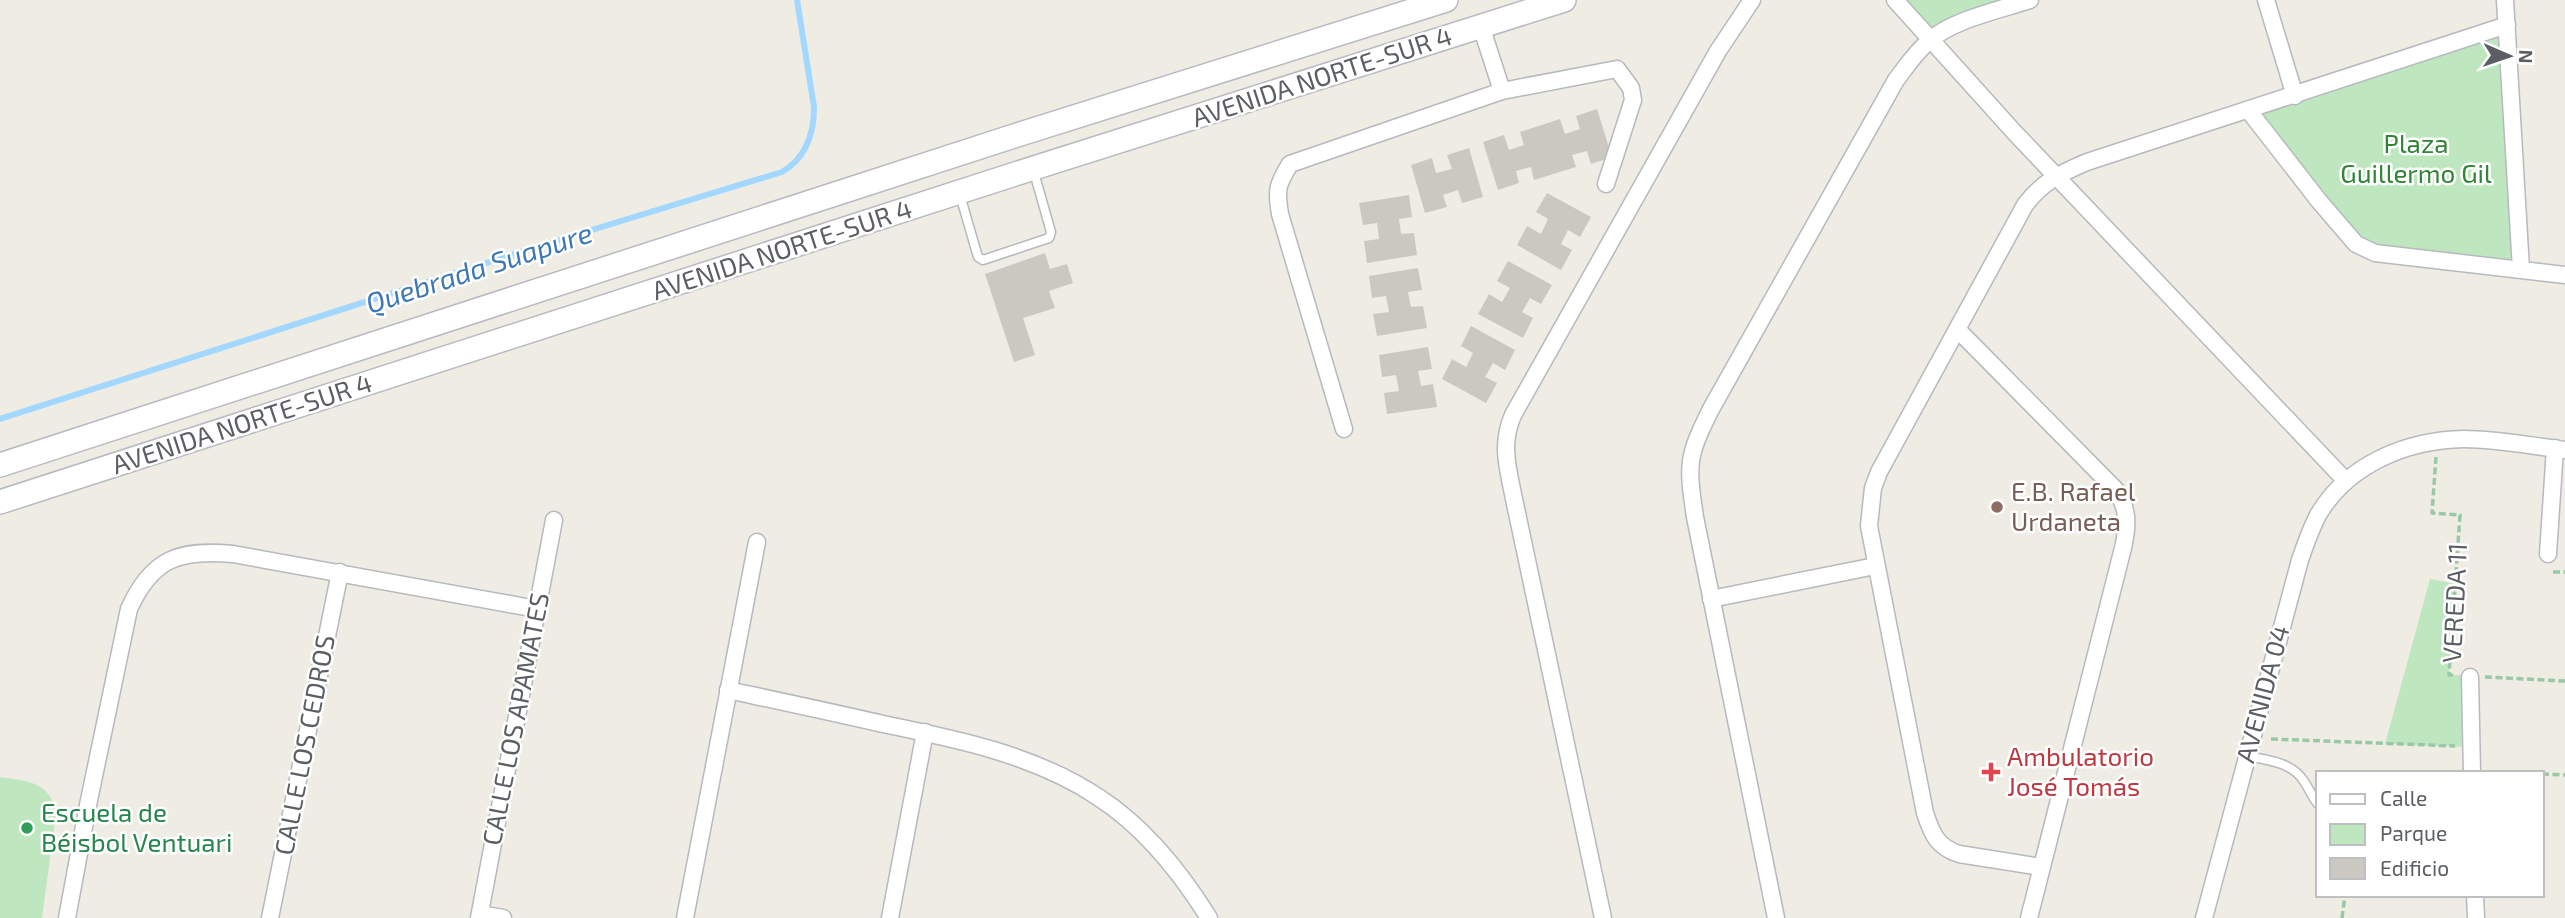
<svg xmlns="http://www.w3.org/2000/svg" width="2565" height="918" font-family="'Exo 2',sans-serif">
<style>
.green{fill:#bfe7bf}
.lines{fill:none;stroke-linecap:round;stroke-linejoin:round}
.stream{stroke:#a2d7ff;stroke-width:6}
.building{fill:#cbc8c2}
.service-casing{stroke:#b6b9be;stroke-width:11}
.minor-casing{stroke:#b6b9be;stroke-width:19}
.secondary-casing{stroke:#b7bac0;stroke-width:26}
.path{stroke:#98c8a5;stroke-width:3.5;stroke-dasharray:7 3.5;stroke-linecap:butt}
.service{stroke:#fff;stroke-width:8}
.minor{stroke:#fff;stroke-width:16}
.secondary{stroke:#fff;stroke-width:23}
.education-dot{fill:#8d6e63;stroke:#fff;stroke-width:2.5}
.health-dot{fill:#e0444e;stroke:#fff;stroke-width:2.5}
.leisure-dot{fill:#2e9e5b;stroke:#fff;stroke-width:2.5}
.labels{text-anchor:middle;stroke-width:5;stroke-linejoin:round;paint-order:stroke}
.street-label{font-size:26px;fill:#5b5f64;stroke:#fff}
.park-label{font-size:26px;fill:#328436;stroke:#fff}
.education-label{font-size:26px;fill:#785e54;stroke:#fff;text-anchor:start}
.health-label{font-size:26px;fill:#be3a42;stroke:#fff;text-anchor:start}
.leisure-label{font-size:26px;fill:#27864d;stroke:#fff;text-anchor:start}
.water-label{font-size:28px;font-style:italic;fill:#3d77b4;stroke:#fff}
</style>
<rect width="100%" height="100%" fill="#eeece3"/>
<g class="green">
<polygon points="1895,0 2030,0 1929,40"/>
<polygon points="2507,25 2521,269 2364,249 2249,111"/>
<polygon points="2430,579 2456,584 2449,674 2470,677 2471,747 2385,744"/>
<path d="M0,760V777C28,781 51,782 56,814L42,918H0Z"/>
</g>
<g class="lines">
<path class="stream" d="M0,419L536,247L782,172C806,158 814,133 814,107L797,0"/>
</g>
<g class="building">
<polygon points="1597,109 1612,157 1591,164 1587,151 1572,155 1576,167 1534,180 1531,167 1516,171 1519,183 1498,190 1483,142 1504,135 1509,150 1524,145 1520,132 1560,119 1565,134 1580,129 1576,116"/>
<polygon points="1469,148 1483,197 1462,203 1458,190 1443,195 1447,207 1425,213 1411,165 1432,158 1436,173 1452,169 1447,155"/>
<polygon points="1547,193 1591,217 1580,237 1568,230 1561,244 1572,250 1561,270 1517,245 1527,226 1541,234 1548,219 1536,212"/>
<polygon points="1409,195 1412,217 1399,219 1401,234 1414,233 1417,255 1367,263 1364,241 1379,239 1377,223 1363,225 1359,203"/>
<polygon points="1045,253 1050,269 1067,264 1073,283 1049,291 1055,308 1023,318 1035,355 1014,362 985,274"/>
<polygon points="1508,261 1552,285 1541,304 1530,298 1522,312 1533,318 1523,338 1478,314 1489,294 1502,302 1510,288 1497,281"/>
<polygon points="1418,268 1422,290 1408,292 1411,307 1423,306 1427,328 1377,336 1373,314 1389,312 1386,296 1372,298 1369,276"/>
<polygon points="1471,326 1515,350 1505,370 1493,363 1485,377 1497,383 1486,403 1442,379 1452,359 1466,367 1473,353 1461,346"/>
<polygon points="1428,347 1432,369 1418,371 1421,386 1433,384 1437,407 1387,414 1384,393 1399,391 1396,375 1382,377 1379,355"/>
</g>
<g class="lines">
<defs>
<g id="service">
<polyline points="960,195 978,257 983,260 1049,238 1051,232 1033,169"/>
<path d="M2247,756C2267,760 2291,762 2303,780C2309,788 2312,797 2318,804"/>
</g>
<g id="minor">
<polyline points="1895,0 2015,133 2346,481"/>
<polyline points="2266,0 2295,96"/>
<polyline points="2505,0 2521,269"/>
<polyline points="1481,26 1502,91"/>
<polyline points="2249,111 2319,201 2356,244 2375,253 2565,275"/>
<path d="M1958,330L2115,489C2129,508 2128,526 2123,548L2029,918"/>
<path d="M1344,429L1280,214C1276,190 1277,185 1290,164L1502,91L1617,69L1631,88L1633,100L1606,184"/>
<polyline points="2548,554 2555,448"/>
<polyline points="1711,599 1875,566"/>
<polyline points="2470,677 2472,773"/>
<path d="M728,690C779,701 831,712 883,724C957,739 1035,755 1098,797C1143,826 1181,873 1209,918"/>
<path d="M2041,867L1959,854C1937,847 1932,834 1925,813L1869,526L1873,488L1879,472L2025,205C2042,182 2061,173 2087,162L2507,25"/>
<polyline points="2475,895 2476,918"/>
<polyline points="480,914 503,918"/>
<path d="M67,918L88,805L129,609C152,558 180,549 233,554L537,609"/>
<polyline points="270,918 340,572"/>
<polyline points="479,918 554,520"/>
<polyline points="685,918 757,542"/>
<polyline points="890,918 925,732"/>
<path d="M1603,918L1514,499C1508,468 1500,445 1513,415L1718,51L1752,0"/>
<path d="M1776,918L1695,517C1687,464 1687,457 1711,409L1896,80C1906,67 1915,53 1928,42C1951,20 2000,10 2030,0"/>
<path d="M2204,918L2300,560C2305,545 2311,529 2318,515C2348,464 2407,440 2464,439C2497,439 2532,446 2565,450"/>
</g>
<g id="secondary">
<polyline points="0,465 1014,136 1446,0"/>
<polyline points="0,502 1012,175 1564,0"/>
</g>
</defs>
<use href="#service" class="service-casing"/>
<use href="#minor" class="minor-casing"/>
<use href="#secondary" class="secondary-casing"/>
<g class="path">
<polyline points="2436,457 2432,513 2460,515 2449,675 2453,675"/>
<polyline points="2553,572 2565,572"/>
<polyline points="2485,677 2565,681"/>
<polyline points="2271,739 2455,746"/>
<polyline points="2488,772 2506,773"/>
<polyline points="2542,774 2565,775"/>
<polyline points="2342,918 2345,895"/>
</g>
<use href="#service" class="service"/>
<use href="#minor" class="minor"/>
<use href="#secondary" class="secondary"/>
</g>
<circle class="education-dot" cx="1997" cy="507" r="7"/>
<path class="health-dot" d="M1987.5 761.5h7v7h7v7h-7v7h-7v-7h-7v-7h7z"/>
<circle class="leisure-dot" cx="27" cy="828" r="7"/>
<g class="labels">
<g class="street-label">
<text transform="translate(1322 77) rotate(-18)" y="9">AVENIDA NORTE-SUR 4</text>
<text transform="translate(782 250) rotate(-18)" y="9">AVENIDA NORTE-SUR 4</text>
<text transform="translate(242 424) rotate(-18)" y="9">AVENIDA NORTE-SUR 4</text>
<text transform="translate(2455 603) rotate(-87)" y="9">VEREDA 11</text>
<text transform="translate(2263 694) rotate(-75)" y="9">AVENIDA 04</text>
<text transform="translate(516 719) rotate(-79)" y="9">CALLE LOS APAMATES</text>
<text transform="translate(305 745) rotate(-79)" y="9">CALLE LOS CEDROS</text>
</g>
<g class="park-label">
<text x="2416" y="153">Plaza<tspan x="2416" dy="30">Guillermo Gil</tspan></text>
</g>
<g class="education-label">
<text x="2011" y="501">E.B. Rafael<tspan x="2011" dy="30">Urdaneta</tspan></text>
</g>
<g class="health-label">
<text x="2007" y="766">Ambulatorio<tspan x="2007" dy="30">José Tomás</tspan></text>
</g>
<g class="leisure-label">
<text x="41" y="822">Escuela de<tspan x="41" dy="30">Béisbol Ventuari</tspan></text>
</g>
<g class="water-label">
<text transform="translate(479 268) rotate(-18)" y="10">Quebrada Suapure</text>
</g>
</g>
<rect x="2316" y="771" width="228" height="126" fill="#ffffff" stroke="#bdbfc1" stroke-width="2"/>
<rect x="2330" y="794" width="35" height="10" fill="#ffffff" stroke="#bdbfc1" stroke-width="2"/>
<text x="2380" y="806" font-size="21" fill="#5b5f64">Calle</text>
<rect x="2330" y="824" width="35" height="21" fill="#bfe7bf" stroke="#bdbfc1" stroke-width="2"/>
<text x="2380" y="841" font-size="21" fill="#5b5f64">Parque</text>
<rect x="2330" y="858" width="35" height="21" fill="#cbc8c2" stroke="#bdbfc1" stroke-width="2"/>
<text x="2380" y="876" font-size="21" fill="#5b5f64">Edificio</text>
<g transform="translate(2509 56) rotate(92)" stroke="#ffffff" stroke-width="5" paint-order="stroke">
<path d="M0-5L12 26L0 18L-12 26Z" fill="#5b5f64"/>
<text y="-10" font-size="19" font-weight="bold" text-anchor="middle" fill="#5b5f64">N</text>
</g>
</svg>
